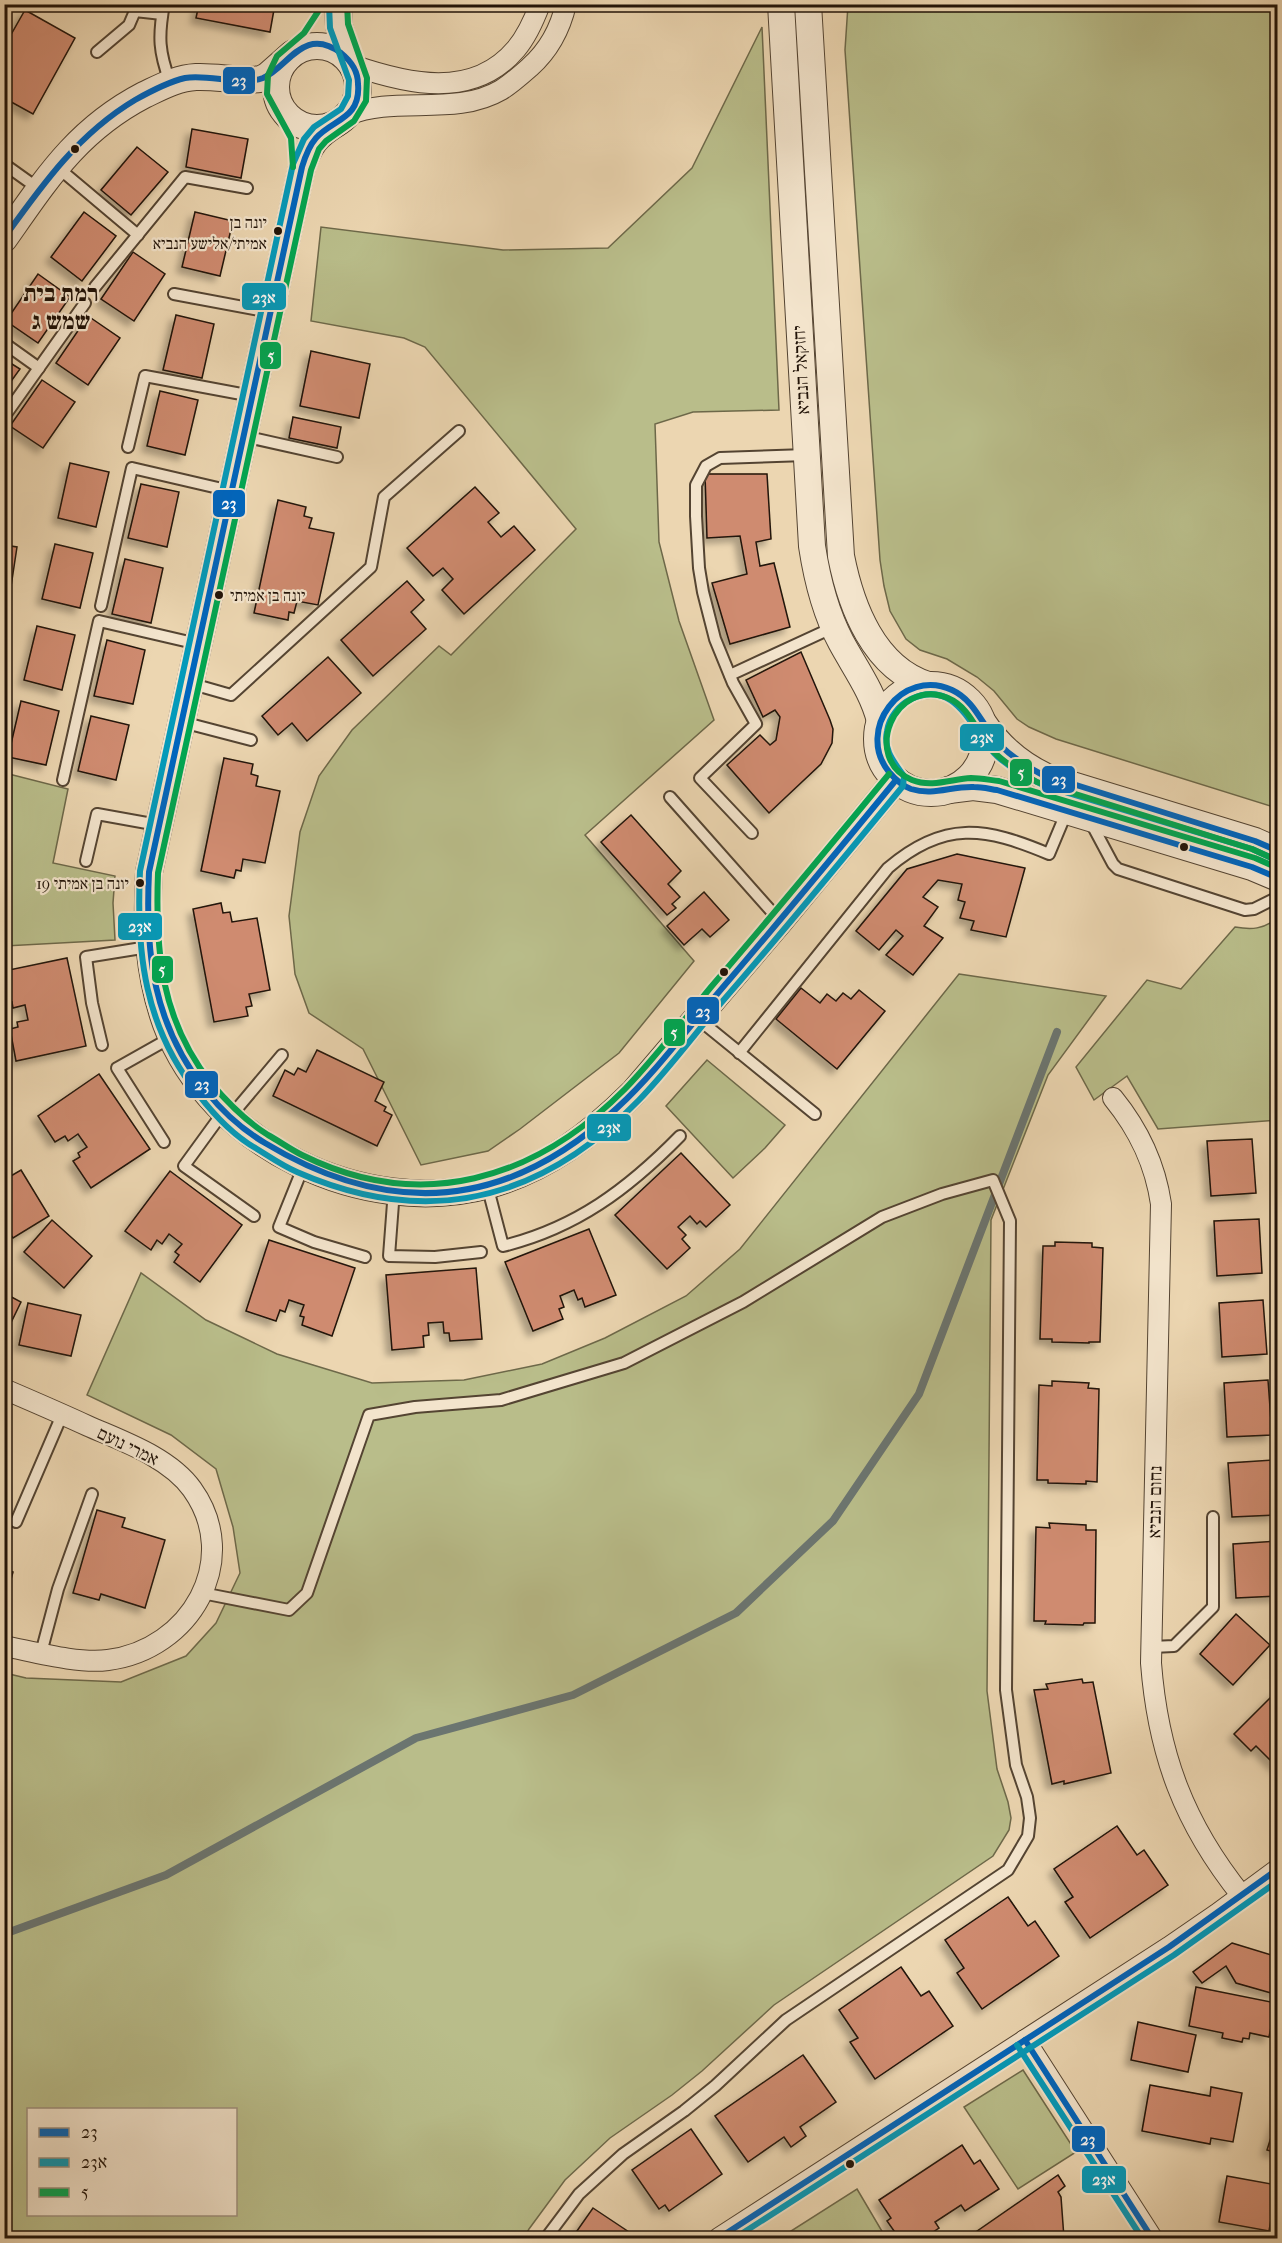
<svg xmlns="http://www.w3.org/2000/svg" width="1282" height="2243" font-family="'IM FELL French Canon','Frank Ruhl Libre',serif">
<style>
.green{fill:#b9bd8a;stroke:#6d6849;stroke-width:1.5;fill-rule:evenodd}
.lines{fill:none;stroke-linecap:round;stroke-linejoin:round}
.stream{stroke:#6b7570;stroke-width:8}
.building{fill:#cf8b70;stroke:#211308;stroke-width:1.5;filter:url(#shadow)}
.service-casing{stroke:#544432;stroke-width:14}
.minor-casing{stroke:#544432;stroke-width:22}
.tertiary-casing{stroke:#544432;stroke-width:28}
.service{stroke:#f3e4cc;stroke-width:10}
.minor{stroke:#f3e4cc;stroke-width:20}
.tertiary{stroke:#f3e4cc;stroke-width:26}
.bus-1-casing{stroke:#f3e4cc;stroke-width:10}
.bus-2-casing{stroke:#f3e4cc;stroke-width:10}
.bus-3-casing{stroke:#f3e4cc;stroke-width:10}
.bus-1{stroke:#0065bd;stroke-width:6}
.bus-2{stroke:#039aba;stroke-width:6}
.bus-3{stroke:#00a651;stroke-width:6}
.bus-dot{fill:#211308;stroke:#f3e4cc;stroke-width:2}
.labels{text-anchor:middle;stroke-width:4.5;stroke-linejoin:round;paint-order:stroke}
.bus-label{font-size:16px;fill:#211308;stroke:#f3e4cc;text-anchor:end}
.street-label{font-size:18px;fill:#211308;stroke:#f3e4cc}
.district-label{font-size:24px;font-weight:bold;fill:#211308;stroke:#f3e4cc}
.line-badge{stroke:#f3e4cc;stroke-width:2}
.badge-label{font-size:16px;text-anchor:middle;font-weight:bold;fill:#fff}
</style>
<defs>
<filter id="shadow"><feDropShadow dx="-5.5" dy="5.5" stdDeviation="3" flood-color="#0004"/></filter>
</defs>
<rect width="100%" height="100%" fill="#ecd6b1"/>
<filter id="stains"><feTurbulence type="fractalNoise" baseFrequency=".00333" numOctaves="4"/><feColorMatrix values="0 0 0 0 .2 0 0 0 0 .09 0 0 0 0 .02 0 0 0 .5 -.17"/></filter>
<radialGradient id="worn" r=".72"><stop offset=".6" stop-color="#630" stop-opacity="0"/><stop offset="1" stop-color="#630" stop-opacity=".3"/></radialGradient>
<g class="green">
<polygon points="848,5 1277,5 1277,808 1056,739 1029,727 1017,719 994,691 977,677 947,659 920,650 906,639 890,611 884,586 880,560 845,50"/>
<polygon points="762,27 779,410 693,412 655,424 659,542 679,621 714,720 585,835 694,961 619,1053 520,1129 488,1151 421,1165 363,1049 309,1013 295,974 289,916 300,832 319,776 352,730 439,646 451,655 576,529 425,347 404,338 311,321 321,227 503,250 608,248 692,168"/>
<polygon points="5,773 68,789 53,863 115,876 113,903 115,940 5,946"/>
<path d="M1277,919V1120L1158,1129L1127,1076L1094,1100L1076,1067L1147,980L1181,989L1235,927C1252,930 1263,929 1277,919Z"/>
<path d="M959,974L1106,996L1048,1075L991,1220L987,1691L997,1769L1008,1802L1011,1818L1009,1830L993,1856L774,2005L702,2071L672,2095L610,2138L565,2180L529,2229L524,2238H5V1673L26,1678L121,1682L186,1656L216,1623L240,1573L233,1527L216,1469L171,1435L87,1395L141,1273L206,1320L277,1354L372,1383L464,1380L542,1364L605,1338L686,1296L740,1249ZM28,2110H236V2214H28Z"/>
<polygon points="707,1060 785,1125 765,1148 733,1178 666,1106"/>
<polygon points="1023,2070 1076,2152 1018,2189 964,2107"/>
<polygon points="857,2189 886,2238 780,2238"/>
</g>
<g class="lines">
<polyline class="stream" points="4,1934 166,1875 416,1738 573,1695 736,1613 833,1521 919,1394 1057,1032"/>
</g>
<g class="building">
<polygon points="199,4 275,4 270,32 196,18"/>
<polygon points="25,10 75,38 33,114 4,98 4,47"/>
<polygon points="192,129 248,139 241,178 186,167"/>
<polygon points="137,147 168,172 131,215 101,190"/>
<polygon points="84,212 116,236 82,281 51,257"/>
<polygon points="195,212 233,221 220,276 182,267"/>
<polygon points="133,252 165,274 134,321 101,299"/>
<polygon points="38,274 70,297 38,343 6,321"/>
<polygon points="176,315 214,324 202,378 163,370"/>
<polygon points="88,316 120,338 88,385 56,363"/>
<polygon points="311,351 370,364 359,418 300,406"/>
<polygon points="4,359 20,369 4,391"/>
<polygon points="42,380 75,402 43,448 10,426"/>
<polygon points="160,391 198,400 185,455 147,446"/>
<polygon points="293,417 341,427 337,448 289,438"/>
<polygon points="70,463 109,472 96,527 58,518"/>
<polygon points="705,474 767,474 771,539 756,542 760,566 774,563 790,627 730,644 712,583 747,574 740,536 707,538"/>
<polygon points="141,484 179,492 167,547 128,538"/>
<polygon points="475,487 499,513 488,522 501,537 514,526 535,550 464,614 442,590 453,579 443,568 433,576 407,548"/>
<polygon points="278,500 306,507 304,516 312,518 309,528 334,533 318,605 297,601 294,613 289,612 288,620 254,613"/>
<polygon points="55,544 93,553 80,608 42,599"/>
<polygon points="4,545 17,547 5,626 4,626"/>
<polygon points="125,559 163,568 151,623 112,614"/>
<polygon points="407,581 424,600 411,612 426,629 373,676 341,640"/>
<polygon points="37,626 75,635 62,690 24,680"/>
<polygon points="107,640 145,650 133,704 94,696"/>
<polygon points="801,652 830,720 833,729 832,743 821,764 769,813 727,765 760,735 770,745 776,740 780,717 775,710 763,717 746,680"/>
<polygon points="328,657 361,693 307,741 292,723 278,735 262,716"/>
<polygon points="21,701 59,711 46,765 8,757"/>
<polygon points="91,716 129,725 116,780 78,771"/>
<polygon points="224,758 253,764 251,774 258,776 256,786 280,791 265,863 243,859 241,871 236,870 234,878 201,871"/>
<polygon points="631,815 681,871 668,884 680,897 672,904 676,908 667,915 601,842"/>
<polygon points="957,854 1025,868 1006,937 971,930 974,921 960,918 965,902 958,900 962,884 938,880 923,897 938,907 924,926 943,938 913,975 886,955 903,936 896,930 879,950 856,931 907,869"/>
<polygon points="704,892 729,920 710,937 702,929 684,945 667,926"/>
<polygon points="221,903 223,913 230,912 232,922 257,918 270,990 249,994 252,1006 246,1007 248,1016 214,1022 193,909"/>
<polygon points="67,958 86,1046 16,1061 10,1029 18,1027 17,1022 28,1020 25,1005 13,1008 12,1002 4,1004 4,971"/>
<polygon points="801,988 820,1003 827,994 836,1001 843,993 851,999 859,990 885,1011 837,1069 776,1019"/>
<polygon points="317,1050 384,1082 375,1101 386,1107 384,1111 392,1115 377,1146 273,1096 285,1070 294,1075 298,1068 306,1072"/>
<polygon points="99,1074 150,1149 91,1188 73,1161 80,1157 78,1153 87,1147 78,1134 68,1141 65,1136 55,1142 38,1116"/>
<polygon points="1252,1139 1256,1193 1211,1196 1207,1141"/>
<polygon points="681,1153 730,1205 706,1227 700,1221 697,1224 690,1216 678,1227 686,1235 682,1239 690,1248 667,1269 615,1215"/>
<polygon points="21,1170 49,1216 13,1238 4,1225 4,1180"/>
<polygon points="170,1171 242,1225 200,1282 174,1262 179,1255 175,1252 182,1244 169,1234 162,1244 157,1240 151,1250 125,1231"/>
<polygon points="1259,1219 1262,1273 1217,1276 1214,1221"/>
<polygon points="52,1220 92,1256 64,1288 24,1252"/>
<polygon points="589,1229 616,1295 585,1307 582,1298 578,1300 574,1290 560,1296 564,1307 559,1309 563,1319 533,1331 505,1262"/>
<polygon points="269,1240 355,1268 332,1336 302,1325 304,1317 300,1316 304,1305 289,1300 285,1312 280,1310 276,1321 246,1311"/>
<polygon points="1055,1242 1092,1243 1092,1247 1103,1248 1100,1342 1089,1342 1089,1343 1052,1342 1052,1339 1040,1339 1043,1246 1055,1246"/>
<polygon points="476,1268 482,1339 450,1341 449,1333 444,1333 443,1322 428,1323 429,1335 423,1336 424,1347 392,1350 386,1275"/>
<polygon points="4,1293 21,1302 4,1337"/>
<polygon points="1263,1300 1267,1354 1222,1357 1219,1303"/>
<polygon points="28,1303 81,1315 71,1356 19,1345"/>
<polygon points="1268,1380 1272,1435 1227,1437 1224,1383"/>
<polygon points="1052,1381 1089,1383 1088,1388 1099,1389 1097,1482 1086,1481 1086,1484 1048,1483 1048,1480 1037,1480 1039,1385 1052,1386"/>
<polygon points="1273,1460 1276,1515 1232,1517 1228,1463"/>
<polygon points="97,1510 125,1518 122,1527 165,1540 145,1608 101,1594 99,1600 73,1593"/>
<polygon points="1049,1523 1086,1525 1086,1530 1096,1530 1095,1623 1084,1623 1083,1625 1045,1624 1046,1621 1034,1621 1036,1527 1050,1528"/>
<polygon points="1278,1541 1278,1596 1236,1598 1233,1544"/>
<polygon points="4,1569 13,1572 4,1605"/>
<polygon points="1236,1614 1270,1645 1233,1685 1200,1654"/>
<polygon points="1082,1679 1083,1683 1093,1682 1111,1773 1064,1784 1064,1781 1052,1784 1034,1690 1048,1689 1046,1684"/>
<polygon points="1278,1690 1278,1768 1256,1746 1251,1751 1234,1734"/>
<polygon points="1117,1826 1137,1855 1144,1850 1168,1885 1090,1938 1065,1902 1073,1897 1054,1869"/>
<polygon points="1008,1897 1028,1926 1035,1921 1059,1956 982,2009 957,1973 964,1968 945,1940"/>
<polygon points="1232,1943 1278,1957 1278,1995 1236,1983 1226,1966 1202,1983 1193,1972"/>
<polygon points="901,1967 921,1996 929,1991 953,2026 875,2079 850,2042 858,2038 839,2010"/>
<polygon points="1196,1987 1276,2003 1269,2037 1250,2033 1249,2039 1243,2038 1242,2042 1222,2038 1223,2033 1189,2026"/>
<polygon points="1138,2022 1196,2035 1188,2072 1131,2060"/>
<polygon points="803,2055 836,2102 800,2127 806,2136 791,2147 784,2137 748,2162 715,2116"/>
<polygon points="1150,2085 1210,2096 1211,2087 1242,2093 1233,2142 1211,2138 1210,2144 1142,2131"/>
<polygon points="1278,2115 1278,2153 1267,2150"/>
<polygon points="691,2129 722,2174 669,2211 665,2205 659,2209 632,2170"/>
<polygon points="962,2145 974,2164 980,2160 999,2189 965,2211 961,2205 935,2222 939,2228 924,2238 899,2238 887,2221 891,2218 879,2200"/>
<polygon points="1058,2175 1065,2186 1058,2192 1061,2197 1064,2238 971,2238 970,2236"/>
<polygon points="1227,2176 1277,2185 1269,2231 1219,2222"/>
<polygon points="593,2208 638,2238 572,2238"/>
</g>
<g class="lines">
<defs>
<g id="service">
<path d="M164,4C158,37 159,52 170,82"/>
<polyline points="97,52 129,25 135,11 162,14"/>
<polyline points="4,164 39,189"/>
<polyline points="56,166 138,235"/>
<polyline points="95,287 185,177 247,188"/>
<polyline points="174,294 270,312"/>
<polyline points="4,343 39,368"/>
<polyline points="4,417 85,303"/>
<polyline points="243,436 337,457"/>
<polyline points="128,447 145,376 252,396"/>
<polyline points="101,606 132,468 231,491"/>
<polyline points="730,675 834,627"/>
<polyline points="189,683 231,695 371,567 384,497 459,431"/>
<polyline points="182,722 251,740"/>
<polyline points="63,780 99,621 198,644"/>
<polyline points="670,797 780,921"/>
<polyline points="1090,821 1113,864 1118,869 1245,910 1254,909 1278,897"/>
<polyline points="752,833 700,778 756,724 733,683 715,639 703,592 699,568 696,516 696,485 706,466 720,458 806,455"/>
<polyline points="86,861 97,814 158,825"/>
<polyline points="697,1018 815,1114"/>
<polyline points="102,1045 92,1003 86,957 148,947"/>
<path d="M739,1053L888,868C944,820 985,827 1049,854L1067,811"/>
<polyline points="224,1111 184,1166 254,1216"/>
<polyline points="230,1117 282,1055"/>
<polyline points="164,1142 117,1068 172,1037"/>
<polyline points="304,1165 279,1227 314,1242 365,1257"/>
<path d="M487,1185L503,1246C576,1228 628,1189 680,1136"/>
<polyline points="394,1190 389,1256 435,1257 481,1252"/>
<polyline points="16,1522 62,1415"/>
<polyline points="202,1593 289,1610 307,1593 369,1415 415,1407 501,1400 624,1363 743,1302 882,1217 942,1194 993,1180 1010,1221 1006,1690 1016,1765 1027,1797 1030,1818 1028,1836 1008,1870 786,2020 715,2086 684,2111 623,2154 579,2194 546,2238"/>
<polyline points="1152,1647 1174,1646 1213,1607 1213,1517"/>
<polyline points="41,1653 58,1589 92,1494"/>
</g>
<g id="minor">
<path d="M352,65C407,84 473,100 516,49C527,36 534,20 540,4"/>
<path d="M348,115C395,95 455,117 501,90C511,84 521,75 530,67C549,50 560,30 566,4"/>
<path d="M1113,1098C1139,1130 1155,1163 1161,1204L1151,1663C1158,1754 1184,1824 1242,1896"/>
<path d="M4,1389C32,1401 60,1413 88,1426C122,1441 169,1457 192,1489C243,1560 190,1650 108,1660C78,1664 35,1652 4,1646"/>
<polyline points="1025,2040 1152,2238"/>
<polyline points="719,2238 1169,1947 1217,1914 1278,1869"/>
</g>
<g id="tertiary">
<polyline points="338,4 339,26 350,61"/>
<path d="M781,4L812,546C817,579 825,612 841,642C855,668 873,692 880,721"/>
<path d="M808,4L841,556C851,607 874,668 928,685"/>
<circle cx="317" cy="87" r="41"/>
<path d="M337,123C316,136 310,144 302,167L149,872C146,925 148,974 166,1024C211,1146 365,1219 489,1185C546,1169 592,1134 633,1093L780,921L896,780"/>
<path d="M4,239C47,178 77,130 144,95C161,87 177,78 196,77C218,76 240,82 261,79L267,76L292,54"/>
<circle cx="931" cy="739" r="54"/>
<path d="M982,721C999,747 1020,765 1049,778L1255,841L1278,851"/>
<polyline points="949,790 973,787 997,790 1252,867 1278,878"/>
</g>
</defs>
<use href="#service" class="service-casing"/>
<use href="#minor" class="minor-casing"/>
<use href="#tertiary" class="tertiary-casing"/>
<use href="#service" class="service"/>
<use href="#minor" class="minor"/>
<use href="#tertiary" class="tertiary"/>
<defs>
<g id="bus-1">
<path d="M4,238C42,185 78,134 135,100C151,91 168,82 185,78C209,74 241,86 263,78C288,68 303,25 341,53C351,61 358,72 358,84C361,119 333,119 316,138C309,146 305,157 302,167L149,872C145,954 153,1024 206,1091C222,1111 243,1130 265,1143C391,1219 509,1209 617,1108C654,1074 685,1032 718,993C778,923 837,852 896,780"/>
<path d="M1278,851L1255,841L1041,774C1026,766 1012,757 1000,745C983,728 976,701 952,690C902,667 855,730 889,772C895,779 902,786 911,789C934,796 951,786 974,787C982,787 990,789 997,790L1252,867L1278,878"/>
<polyline points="1025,2040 1152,2238"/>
<polyline points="719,2238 1169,1947 1278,1869"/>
</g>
<g id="bus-2">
<path d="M329,4L330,28L349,80L348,96L341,109L314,127L304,139L293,164L140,871C136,954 145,1028 198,1094C214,1115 234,1136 257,1149C270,1157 283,1166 297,1172C427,1229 541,1201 639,1100C668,1070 694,1035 721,1003C783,932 843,859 903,786L904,776C894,762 883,750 887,731C889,717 899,705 911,699C959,677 972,734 998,757C1012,769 1028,778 1045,786L1252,849L1274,859"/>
<polyline points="1017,2045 1142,2238"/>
<polyline points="735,2238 1174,1955 1278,1881"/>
</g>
<g id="bus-3">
<path d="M347,4L348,24L367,78L366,101L354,121L326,141L319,149L311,170L158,873C155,951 161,1020 211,1083C227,1102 247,1122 268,1135C279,1141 290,1149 302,1155C421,1214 535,1180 625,1089C656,1057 683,1021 711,987C771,917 830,846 889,774"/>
<polyline points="293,167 291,138 267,94 268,75 277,56 304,33 323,4"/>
<path d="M1274,859L1252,849L1037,782C1021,773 1004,763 992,750C977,733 970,707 948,698C894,676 861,759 912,780C932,788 952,779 971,778C980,778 990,780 999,781L1255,858L1278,868"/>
</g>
</defs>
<use href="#bus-1" class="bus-1-casing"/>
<use href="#bus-2" class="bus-2-casing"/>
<use href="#bus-3" class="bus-3-casing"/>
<use href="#bus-1" class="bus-1"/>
<use href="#bus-2" class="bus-2"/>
<use href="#bus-3" class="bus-3"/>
</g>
<g class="bus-dot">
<circle cx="75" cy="149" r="5"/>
<circle cx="278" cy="231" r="5"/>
<circle cx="219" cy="595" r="5"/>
<circle cx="1184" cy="847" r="5"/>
<circle cx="140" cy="883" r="5"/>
<circle cx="724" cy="972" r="5"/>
<circle cx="850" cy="2164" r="5"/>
</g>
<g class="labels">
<g class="bus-label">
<text x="267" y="228">יונה בן<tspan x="267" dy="21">אמיתי/אלישע הנביא</tspan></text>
<text x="230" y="601" text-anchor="start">יונה בן אמיתי</text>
<text x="129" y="889">יונה בן אמיתי 19</text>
</g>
<g class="street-label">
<text transform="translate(801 370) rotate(-93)" y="6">יחזקאל הנביא</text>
<text transform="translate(128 1446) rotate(26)" y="6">אמרי נועם</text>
<text transform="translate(1155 1502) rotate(-89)" y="6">נחום הנביא</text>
</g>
<g class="district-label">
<text x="61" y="301">רמת בית<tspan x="61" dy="28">שמש ג</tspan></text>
</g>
</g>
<g class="line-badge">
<rect x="222" y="66" width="34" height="29" rx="6" fill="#0065bd"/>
<rect x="241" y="282" width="46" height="29" rx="6" fill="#039aba"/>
<rect x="259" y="341" width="23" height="29" rx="6" fill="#00a651"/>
<rect x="212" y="489" width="34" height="29" rx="6" fill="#0065bd"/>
<rect x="959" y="723" width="46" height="29" rx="6" fill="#039aba"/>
<rect x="1009" y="758" width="24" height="29" rx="6" fill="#00a651"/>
<rect x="1041" y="765" width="35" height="29" rx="6" fill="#0065bd"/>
<rect x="117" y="912" width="46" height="29" rx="6" fill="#039aba"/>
<rect x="151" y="955" width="23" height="29" rx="6" fill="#00a651"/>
<rect x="686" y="996" width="34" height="29" rx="6" fill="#0065bd"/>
<rect x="663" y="1018" width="23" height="29" rx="6" fill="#00a651"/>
<rect x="184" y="1070" width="35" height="29" rx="6" fill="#0065bd"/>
<rect x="586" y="1113" width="46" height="29" rx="6" fill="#039aba"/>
<rect x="1071" y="2125" width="35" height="28" rx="6" fill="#0065bd"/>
<rect x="1081" y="2165" width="46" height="29" rx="6" fill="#039aba"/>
</g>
<g class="badge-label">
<text x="239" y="86">23</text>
<text x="264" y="303">23א</text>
<text x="271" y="361">5</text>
<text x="229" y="509">23</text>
<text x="982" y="743">23א</text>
<text x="1021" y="778">5</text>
<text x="1059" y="785">23</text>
<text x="140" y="932">23א</text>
<text x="162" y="975">5</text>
<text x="703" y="1017">23</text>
<text x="674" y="1038">5</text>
<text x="202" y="1090">23</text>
<text x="609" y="1133">23א</text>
<text x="1088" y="2145">23</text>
<text x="1104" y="2185">23א</text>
</g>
<rect width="1282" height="2243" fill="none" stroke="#ecd6b1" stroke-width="24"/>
<rect x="6" y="6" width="1270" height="2231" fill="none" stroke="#211308" stroke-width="3"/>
<rect x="12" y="12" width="1258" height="2219" fill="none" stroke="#211308" stroke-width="1.5"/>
<rect x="27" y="2108" width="210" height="108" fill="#f3e4cc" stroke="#9f907e" stroke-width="1.5"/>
<rect x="39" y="2128" width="30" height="9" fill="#0065bd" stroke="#9f907e" stroke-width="1.5"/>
<text x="81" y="2138" font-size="18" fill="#211308">23</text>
<rect x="39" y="2158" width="30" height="9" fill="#039aba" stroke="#9f907e" stroke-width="1.5"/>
<text x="81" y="2168" font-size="18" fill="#211308">23א</text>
<rect x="39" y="2188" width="30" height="9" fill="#00a651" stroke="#9f907e" stroke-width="1.5"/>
<text x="81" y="2198" font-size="18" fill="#211308">5</text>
<rect width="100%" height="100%" filter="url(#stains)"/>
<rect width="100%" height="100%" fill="url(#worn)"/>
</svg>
